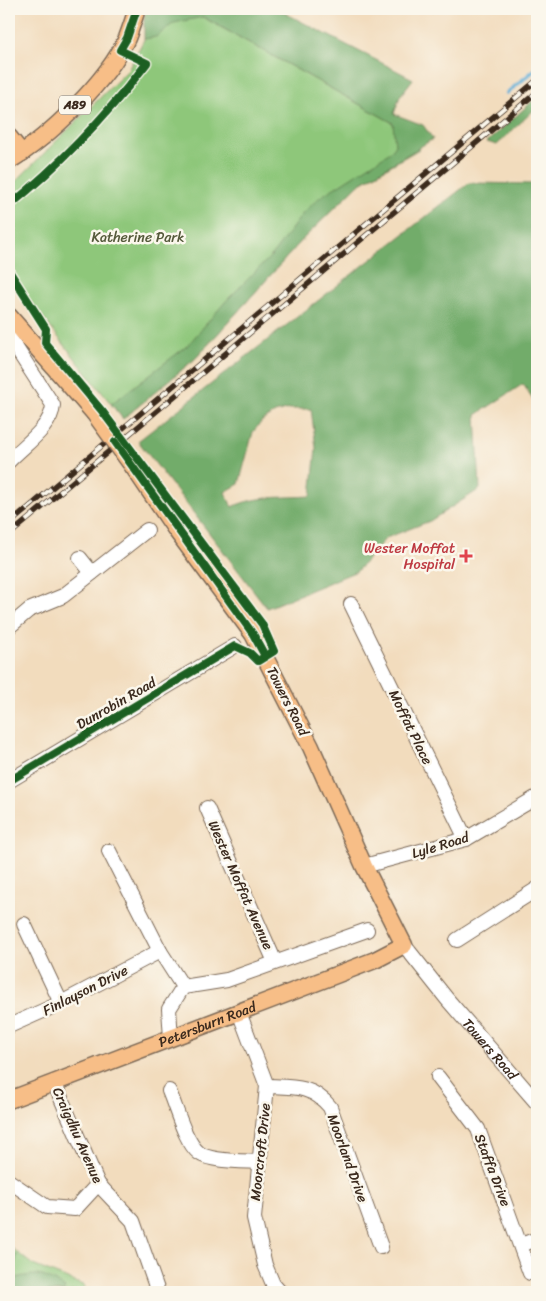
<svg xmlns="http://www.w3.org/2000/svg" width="546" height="1301" font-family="Sriracha,sans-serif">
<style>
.green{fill:#8ec77a;stroke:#64784c}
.forest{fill:#72ac6a;stroke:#566b44;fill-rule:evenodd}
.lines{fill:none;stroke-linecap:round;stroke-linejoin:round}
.stream{stroke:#58abd4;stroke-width:4}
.minor-casing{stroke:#7b6856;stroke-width:16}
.major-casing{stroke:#7b6856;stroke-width:19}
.minor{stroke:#fff;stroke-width:14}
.major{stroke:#f7be87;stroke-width:16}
.rail-casing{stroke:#3b2a1e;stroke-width:5.5}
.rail{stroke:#fbf7ec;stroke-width:4;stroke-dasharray:11;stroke-linecap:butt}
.major-bridge-casing{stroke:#7b6856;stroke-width:19;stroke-linecap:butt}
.major-bridge{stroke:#f7be87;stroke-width:16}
.cycleway-casing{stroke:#fbf7ec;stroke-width:11}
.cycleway{stroke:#1b5e20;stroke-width:8}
.health-dot{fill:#e0444e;stroke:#fbf7ec;stroke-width:2}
.labels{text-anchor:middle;stroke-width:5;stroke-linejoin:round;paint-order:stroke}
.shield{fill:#fbf7ec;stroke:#75685c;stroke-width:1}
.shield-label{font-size:12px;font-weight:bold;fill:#3b2a1e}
.park-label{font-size:14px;fill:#54593a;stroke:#fbf7ec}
.health-label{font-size:14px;fill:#be3a42;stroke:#fbf7ec;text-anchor:end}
.street-label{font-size:14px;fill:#3b2a1e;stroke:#fbf7ec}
</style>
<rect width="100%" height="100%" fill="#fbf7ec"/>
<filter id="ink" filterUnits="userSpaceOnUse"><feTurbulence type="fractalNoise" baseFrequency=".02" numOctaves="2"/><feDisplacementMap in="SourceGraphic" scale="10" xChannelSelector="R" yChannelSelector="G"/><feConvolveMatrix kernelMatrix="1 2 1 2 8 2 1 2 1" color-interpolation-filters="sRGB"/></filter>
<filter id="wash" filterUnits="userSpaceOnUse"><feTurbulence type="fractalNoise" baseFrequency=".0096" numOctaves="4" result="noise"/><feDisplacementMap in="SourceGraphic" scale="20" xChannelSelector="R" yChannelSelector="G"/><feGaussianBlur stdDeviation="1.12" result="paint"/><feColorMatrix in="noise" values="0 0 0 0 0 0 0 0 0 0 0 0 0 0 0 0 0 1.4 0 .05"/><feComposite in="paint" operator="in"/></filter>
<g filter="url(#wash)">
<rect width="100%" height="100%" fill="#f2dcbd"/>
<g class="green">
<polygon points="160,9 188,9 393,123 419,149 359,184 304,238 196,358 123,419 9,275 9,188 128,70"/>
<polygon points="9,1246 33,1265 85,1286 84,1292 9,1292"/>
</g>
<g class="forest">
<polygon points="147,9 277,9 413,79 400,96 394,114 423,125 433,139 359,184 304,238 196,358 123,419 111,404 187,346 226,301 273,254 304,212 320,197 389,153 395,146 393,123 203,17 174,23 156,37 144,39 144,17"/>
<polygon points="537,97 537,107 497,145 487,142"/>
<path d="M469,183L537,184V405L523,384L476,415L480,489L430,521L386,538L357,571L267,608L138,441ZM289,409H311L316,448L311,496C284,498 257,495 232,507L225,492L239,484L253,432L262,421L275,413Z"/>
<path d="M9,1253L17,1255L14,1270L16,1278C39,1272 45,1275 65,1288L63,1292H9Z"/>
</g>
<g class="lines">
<polyline class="stream" points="507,93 537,68"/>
</g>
</g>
<g filter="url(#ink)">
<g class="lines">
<defs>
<g id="minor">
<path d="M9,461C24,445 52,427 53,405L9,337"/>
<polyline points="80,558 92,573"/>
<polyline points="351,604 466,839"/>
<polyline points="9,627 29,610 63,596 147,530"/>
<polyline points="9,781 235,646"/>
<polyline points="207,808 275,962"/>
<polyline points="109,851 160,951 183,987 227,980 367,930"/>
<polyline points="364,866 466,839 537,797"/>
<polyline points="24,924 61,1003"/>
<polyline points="457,940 537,889"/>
<path id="s1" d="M404,945L447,999L537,1103"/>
<polyline points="239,1012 267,1086 254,1218 265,1265 273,1284 280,1292"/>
<polyline points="9,1026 61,1003 160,951"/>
<polyline points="171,1038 169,1009 183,987"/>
<polyline points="438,1077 478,1129 530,1273"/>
<polyline points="54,1082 98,1184 133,1221 158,1292"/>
<path d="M267,1086C293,1087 312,1085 330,1107L381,1247"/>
<path d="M169,1091C176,1107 185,1142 199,1153C210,1162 245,1161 260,1162"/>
<polyline points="9,1181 47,1207 75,1209 98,1184"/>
<polyline points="521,1245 537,1239"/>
</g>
<g id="major">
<polyline points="9,137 22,153"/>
<path d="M9,161C49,137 108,81 127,38C131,28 134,18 137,9"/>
<polyline points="9,316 94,413"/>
<path id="s2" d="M9,1100L375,960L404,945L364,866L311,747L253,634L176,530L134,468"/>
</g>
</defs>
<use href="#minor" class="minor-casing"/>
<use href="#major" class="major-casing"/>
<use href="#minor" class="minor"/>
<use href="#major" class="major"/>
<defs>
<g id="rail">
<polyline points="9,524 537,80"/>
<polyline points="9,535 537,92"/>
</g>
</defs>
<use href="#rail" class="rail-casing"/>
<use href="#rail" class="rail"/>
<defs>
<polyline id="major-bridge" points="94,413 134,468"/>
</defs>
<use href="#major-bridge" class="major-bridge-casing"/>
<use href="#major-bridge" class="major-bridge"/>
<defs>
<g id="cycleway">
<path d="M9,206C61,164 106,116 147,63L120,50L127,38L137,9"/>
<polyline points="9,271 46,329 45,343 102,411 262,624 274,651 258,661 250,653 235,646 9,781"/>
<polyline points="115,442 253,634 265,656"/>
</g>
</defs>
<use href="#cycleway" class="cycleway-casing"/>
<use href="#cycleway" class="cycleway"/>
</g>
</g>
<path class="health-dot" d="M463.5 548.5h5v5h5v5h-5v5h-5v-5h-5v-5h5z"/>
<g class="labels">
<rect class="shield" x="59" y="95.5" width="32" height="19" rx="4"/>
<g class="shield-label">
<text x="75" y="109">A89</text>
</g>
<g class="park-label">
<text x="138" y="242">Katherine Park</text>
</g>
<g class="health-label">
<text x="455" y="553">Wester Moffat<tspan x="455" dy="16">Hospital</tspan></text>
</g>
<g class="street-label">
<text transform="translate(288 701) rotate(63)" y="5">Towers Road</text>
<text transform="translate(116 703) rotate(-30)" y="5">Dunrobin Road</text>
<text transform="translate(411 727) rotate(64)" y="5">Moffat Place</text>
<text transform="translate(440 845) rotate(-17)" y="5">Lyle Road</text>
<text transform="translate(241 885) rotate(66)" y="5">Wester Moffat Avenue</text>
<text transform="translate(85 990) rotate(-27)" y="5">Finlayson Drive</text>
<text dy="5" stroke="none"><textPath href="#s2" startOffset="212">Petersburn Road</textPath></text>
<text dy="5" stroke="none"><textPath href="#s1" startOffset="135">Towers Road</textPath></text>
<text transform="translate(78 1135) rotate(66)" y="5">Craigdhu Avenue</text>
<text transform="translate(260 1152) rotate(-84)" y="5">Moorcroft Drive</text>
<text transform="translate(348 1158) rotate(70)" y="5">Moorland Drive</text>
<text transform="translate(493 1170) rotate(69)" y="5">Staffa Drive</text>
</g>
</g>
<rect width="546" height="1301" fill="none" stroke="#fbf7ec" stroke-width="30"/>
</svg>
